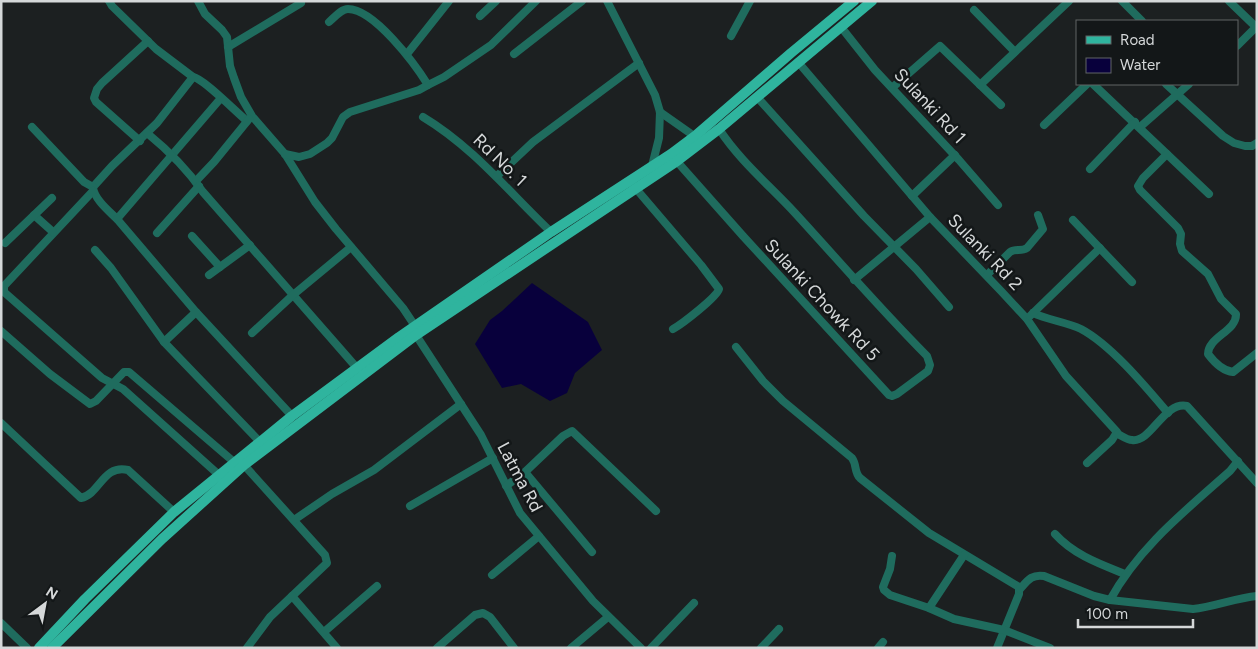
<svg xmlns="http://www.w3.org/2000/svg" width="1258" height="649" font-family="Figtree,sans-serif">
<style>
.water{fill:#08003c}
.lines{fill:none;stroke-linecap:round;stroke-linejoin:round}
.minor{stroke:#1f6c5e;stroke-width:8}
.major{stroke:#2fb49e;stroke-width:10}
.labels{text-anchor:middle;stroke-width:5;stroke-linejoin:round;paint-order:stroke}
.street-label{font-size:18px;fill:#d5d8d9;stroke:#131718}
</style>
<rect width="100%" height="100%" fill="#1c2021"/>
<polygon class="water" points="532,283 588,322 602,350 575,373 567,393 550,401 521,384 502,388 475,344 490,320 502,311"/>
<g class="lines">
<g class="minor">
<polyline points="109,1 112,6 156,49 193,77"/>
<polyline points="198,1 205,14 222,30 227,37 230,66 234,78 241,97 252,116 285,154 315,202 336,229 403,308 415,326"/>
<polyline points="607,1 655,95 660,112 659,138 652,166 654,169"/>
<polyline points="1122,1 1142,21"/>
<polyline points="1229,1 1256,27 1257,26"/>
<polyline points="974,10 1015,52"/>
<polyline points="480,16 496,1"/>
<path d="M329,22C334,18 341,9 348,9C374,9 415,64 428,85L444,77L491,45L536,1"/>
<polyline points="841,27 875,70 959,160 998,205"/>
<polyline points="731,36 750,1"/>
<polyline points="1237,46 1256,27"/>
<polyline points="228,47 301,3"/>
<polyline points="407,54 449,1"/>
<polyline points="514,54 582,1"/>
<polyline points="798,62 930,217 1001,291 1027,319 1066,376 1117,432 1112,440 1087,463"/>
<polyline points="1093,84 1209,194"/>
<polyline points="1166,84 1223,136 1234,143 1245,146 1252,146 1257,143"/>
<polyline points="980,85 1069,1"/>
<polyline points="893,87 940,46 1001,105"/>
<polyline points="757,97 864,216 916,269 949,307"/>
<path d="M221,98L117,219C109,211 94,199 93,187L112,166L157,123L193,77C203,78 237,113 247,121"/>
<polyline points="660,112 697,138"/>
<path d="M423,117C473,147 509,192 551,232"/>
<polyline points="1044,125 1087,84"/>
<polyline points="32,127 84,182 93,187"/>
<polyline points="1140,127 1189,84"/>
<path d="M147,133C169,151 187,169 203,192L357,368"/>
<polyline points="140,141 96,102 94,98 97,89 102,83 148,41"/>
<polyline points="285,154 299,157 310,154 327,143 332,138 343,117 350,112 419,90 428,85"/>
<path d="M1167,154L1143,178L1138,186L1140,190L1178,228L1181,234L1180,244L1182,251L1208,274L1221,299L1236,314C1237,331 1208,337 1208,354C1214,362 1223,371 1233,372L1257,353"/>
<path d="M673,157L743,236L889,395L892,396L897,394L928,371L930,365L927,356C881,310 839,261 795,213C769,185 740,161 719,129"/>
<polyline points="1090,169 1135,122"/>
<polyline points="497,176 533,142 639,63"/>
<polyline points="196,181 214,162 249,119"/>
<path d="M632,184L701,265L719,289C717,297 682,324 673,329"/>
<polyline points="93,191 4,286 4,292 102,378 123,389 219,475"/>
<polyline points="912,196 955,155"/>
<polyline points="34,215 53,232"/>
<polyline points="117,219 196,312 292,416"/>
<polyline points="1073,220 1132,282"/>
<polyline points="157,233 199,186"/>
<polyline points="192,236 220,267"/>
<polyline points="5,243 52,198"/>
<polyline points="95,250 111,268 164,342 260,442"/>
<polyline points="209,275 250,245"/>
<path d="M987,275L1010,252C1016,248 1021,252 1027,248L1043,229L1038,215"/>
<polyline points="854,280 930,217"/>
<path d="M1033,313C1048,320 1066,322 1081,329C1111,345 1145,386 1168,413"/>
<polyline points="1030,316 1100,248"/>
<polyline points="1,331 50,374 90,404 96,401 124,372 129,372 234,462"/>
<polyline points="414,332 481,435 520,513 593,601 641,648"/>
<polyline points="252,333 293,295 351,247"/>
<polyline points="164,342 196,312"/>
<path d="M736,347L763,381L783,401L852,458C857,465 854,472 860,478L929,533L1019,587V594L997,648"/>
<path d="M1,423L81,498C100,494 103,464 128,470L174,512"/>
<path d="M1118,434C1122,436 1127,440 1132,440C1151,443 1164,401 1187,406L1257,483"/>
<polyline points="244,465 325,555 327,563 270,617 247,648"/>
<polyline points="525,472 592,552"/>
<polyline points="506,486 525,472 563,436 572,431 656,511"/>
<polyline points="410,506 493,458"/>
<polyline points="294,520 332,494 374,470 461,404"/>
<path d="M1055,534C1074,555 1100,564 1125,574"/>
<polyline points="892,556 890,569 883,587 884,590 890,595 929,608 954,619 1004,630 1050,648"/>
<polyline points="492,575 539,536"/>
<path d="M1020,589C1028,580 1032,574 1044,576L1094,596L1110,600C1139,547 1185,511 1230,471L1238,461"/>
<polyline points="292,596 337,648"/>
<path d="M1110,600L1193,609C1214,607 1235,598 1257,596"/>
<polyline points="929,608 964,555"/>
<polyline points="1,623 27,648"/>
<polyline points="324,632 377,586"/>
<polyline points="437,648 475,615 483,613 490,617 514,648"/>
<polyline points="571,648 608,617"/>
<polyline points="651,648 694,603"/>
<polyline points="761,648 779,629"/>
<polyline points="878,648 883,642"/>
</g>
<g class="major">
<polyline points="39,648 85,599 174,512 292,416 399,337 551,232 671,154 695,136 791,53 854,1"/>
<polyline points="52,648 162,539 244,465 416,335 677,161 719,129 872,1"/>
</g>
</g>
<g class="labels">
<g class="street-label">
<text transform="translate(930 106) rotate(47)" y="6">Sulanki Rd 1</text>
<text transform="translate(500 160) rotate(44)" y="6">Rd No. 1</text>
<text transform="translate(985 252) rotate(46)" y="6">Sulanki Rd 2</text>
<text transform="translate(822 300) rotate(47)" y="6">Sulanki Chowk Rd 5</text>
<text transform="translate(520 477) rotate(62)" y="6">Latma Rd</text>
</g>
</g>
<rect width="1258" height="649" fill="none" stroke="#d5d8d9" stroke-width="5"/>
<rect x="1076" y="20" width="162" height="65" fill="#131718" stroke="#616465"/>
<rect x="1086" y="36" width="25" height="8" fill="#2fb49e" stroke="#616465"/>
<text x="1120" y="45" font-size="15" fill="#d5d8d9">Road</text>
<rect x="1086" y="58" width="25" height="15" fill="#08003c" stroke="#616465"/>
<text x="1120" y="70" font-size="15" fill="#d5d8d9">Water</text>
<g transform="translate(45 604) rotate(32)" stroke="#131718" stroke-width="4" paint-order="stroke">
<path d="M0-4L9 19L0 12L-9 19Z" fill="#d5d8d9"/>
<text y="-8" font-size="14" font-weight="bold" text-anchor="middle" fill="#d5d8d9">N</text>
</g>
<path d="M1078 619v8h115v-8" fill="none" stroke="#d5d8d9" stroke-width="2.5"/>
<text x="1086" y="619" font-size="15" fill="#d5d8d9" stroke="#131718" stroke-width="4" paint-order="stroke">100 m</text>
</svg>
